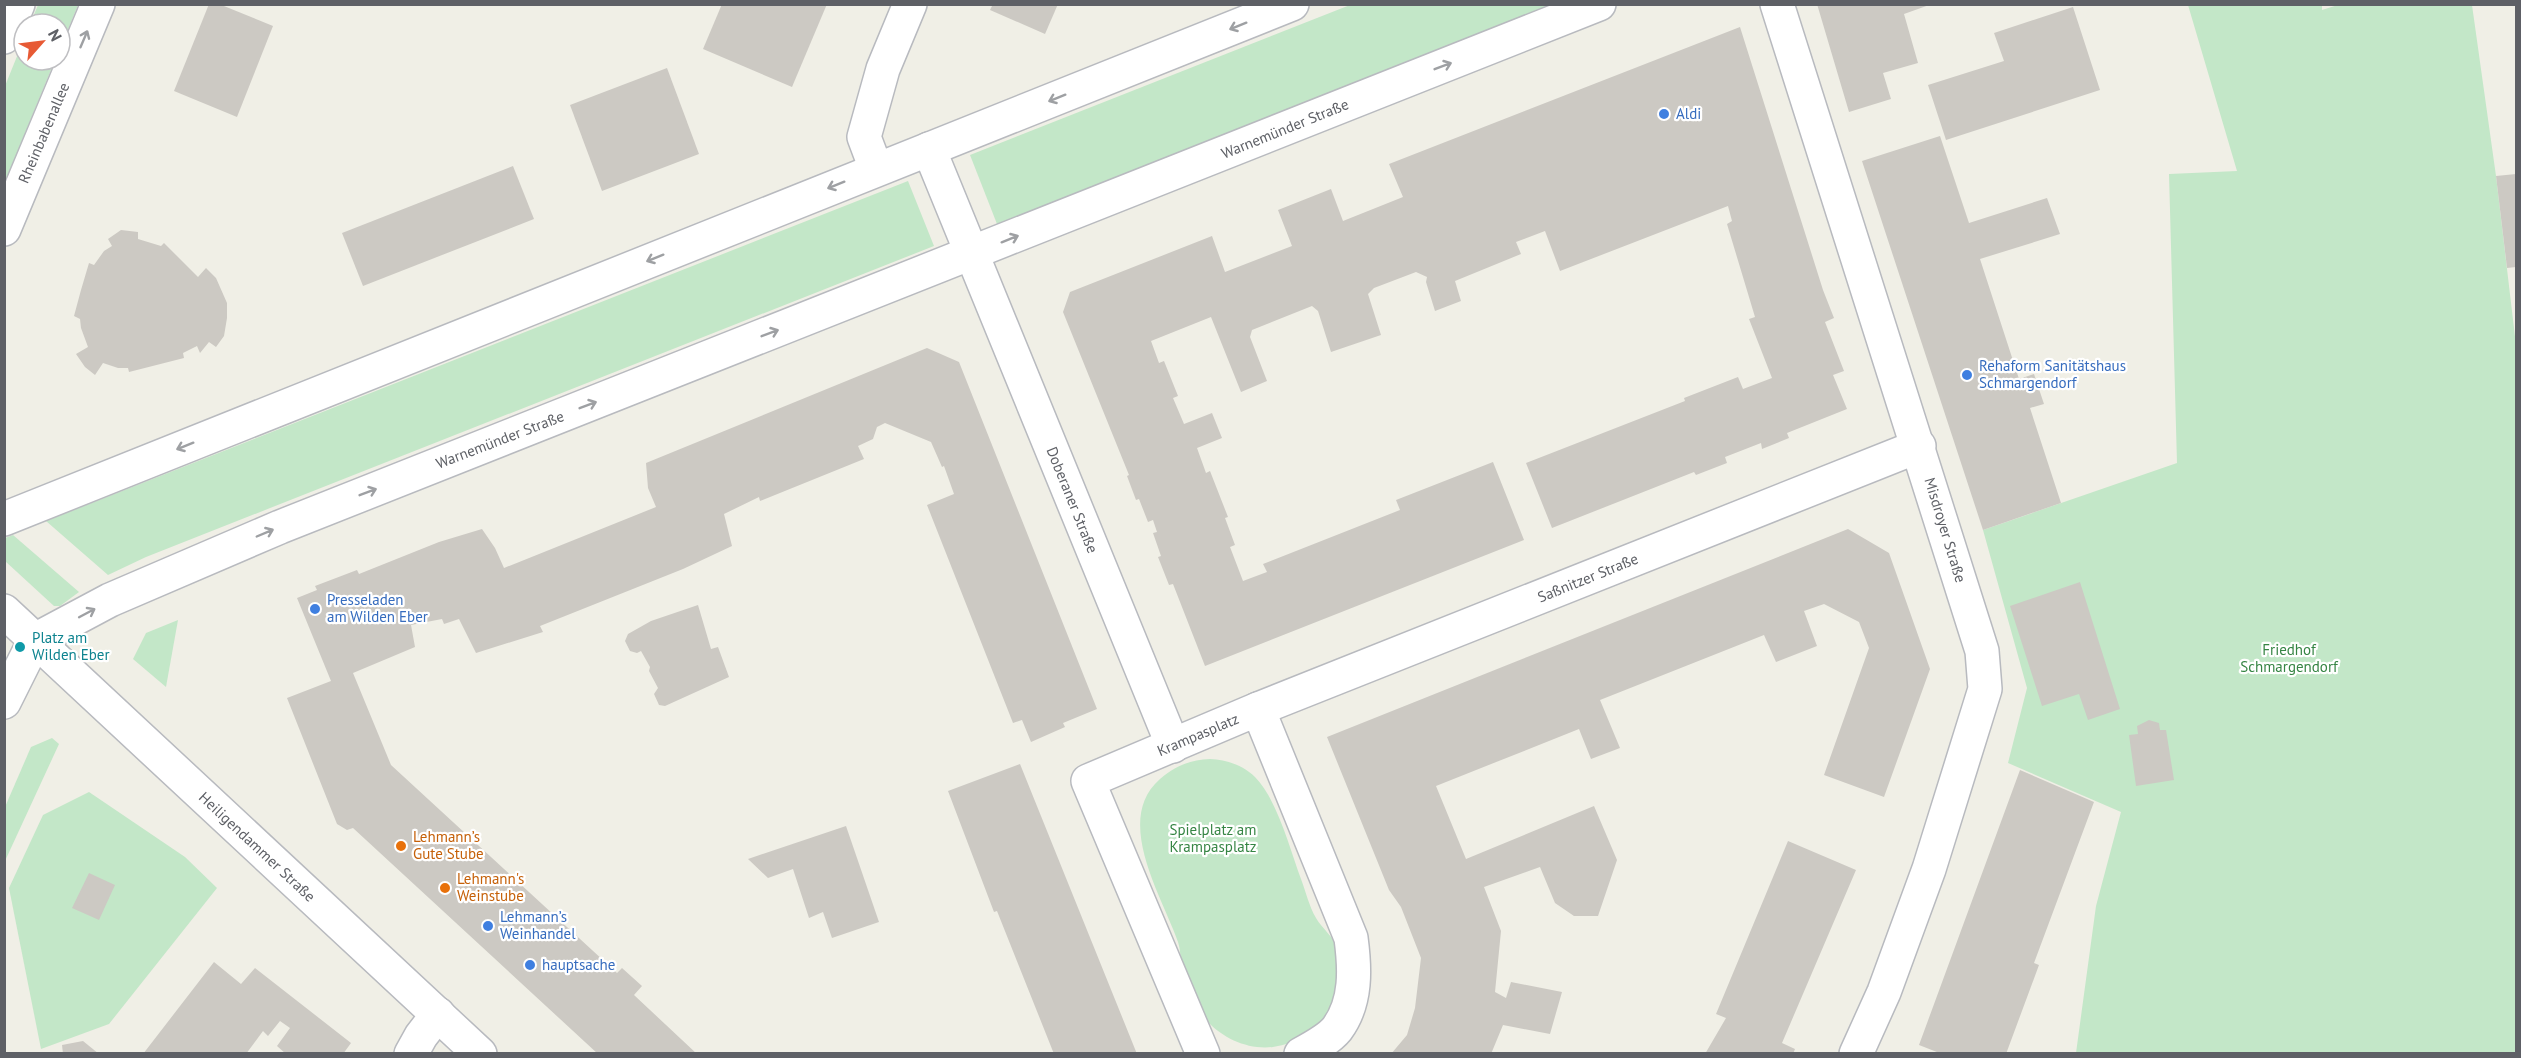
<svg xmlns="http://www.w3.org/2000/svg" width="2521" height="1058" font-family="'PT Sans',sans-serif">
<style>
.green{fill:#c3e7c8}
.building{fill:#ccc9c3}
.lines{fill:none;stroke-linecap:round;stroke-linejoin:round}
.minor-casing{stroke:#b8babf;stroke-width:36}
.minor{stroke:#fff;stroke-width:33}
.oneway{stroke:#9ea0a3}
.shop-dot{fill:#3f7fe0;stroke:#fff;stroke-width:2}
.culture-dot{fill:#0f9aa8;stroke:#fff;stroke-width:2}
.food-dot{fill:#e8710a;stroke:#fff;stroke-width:2}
.labels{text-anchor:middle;stroke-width:4.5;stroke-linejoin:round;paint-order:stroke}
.shop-label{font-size:15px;fill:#366cbe;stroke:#fff;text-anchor:start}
.street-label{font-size:15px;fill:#5e6066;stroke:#fff}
.culture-label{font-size:15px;fill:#0d838f;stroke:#fff;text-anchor:start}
.park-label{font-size:15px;fill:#368544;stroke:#fff}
.food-label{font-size:15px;fill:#c56008;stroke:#fff;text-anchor:start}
</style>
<rect width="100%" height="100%" fill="#f0efe6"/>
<g class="green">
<polygon points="2322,4 2322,10 2341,4 2472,5 2496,176 2516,345 2516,1053 2076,1053 2096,906 2121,812 2008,763 2027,688 1983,530 2177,463 2169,174 2237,171 2188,5"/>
<polygon points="38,5 78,5 60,49 60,24 30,24"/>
<polygon points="1350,5 1554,5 997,224 970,155"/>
<polygon points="24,39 24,60 55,60 5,182 5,86"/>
<polygon points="908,181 934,246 146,557 108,575 46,521"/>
<polygon points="13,535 79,592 60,606 54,606 5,561 5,538"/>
<polygon points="178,620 166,687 133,659 146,633"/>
<polygon points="52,738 59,744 5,861 5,807 31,747"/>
<path d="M1210,759C1227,760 1243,765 1255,777C1277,799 1290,849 1301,879C1306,892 1309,906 1316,918C1322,929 1335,937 1338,951C1346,998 1323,1040 1273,1047C1249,1050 1224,1039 1208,1022C1199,1012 1186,982 1182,969C1180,960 1181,951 1178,942C1162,896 1113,820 1160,779C1175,766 1190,760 1210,759Z"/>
<polygon points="89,792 185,857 217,888 109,1024 41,1049 9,888 43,815"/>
</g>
<g class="building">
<polygon points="209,4 219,4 273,26 237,117 174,91"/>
<polygon points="722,4 827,4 792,87 703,49"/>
<polygon points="993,4 1058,4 1045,34 990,10"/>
<polygon points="1817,4 1932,4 1904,14 1918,63 1883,73 1891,99 1849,112"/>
<polygon points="2073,7 2100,90 1946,140 1928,85 2004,61 1994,33"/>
<polygon points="1740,27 1823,290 1834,318 1825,322 1844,371 1833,375 1847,409 1787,433 1789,438 1762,449 1761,443 1725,457 1727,463 1696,475 1694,472 1552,528 1526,463 1685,401 1684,398 1738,377 1743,389 1772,378 1749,319 1755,317 1727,224 1732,221 1728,206 1560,271 1545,231 1516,242 1521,254 1455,281 1461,301 1435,311 1426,282 1427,277 1416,272 1374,288 1368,294 1381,335 1331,352 1318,311 1312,306 1252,330 1250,337 1267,381 1241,392 1211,317 1151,341 1159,363 1164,361 1178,396 1173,398 1184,424 1212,413 1222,438 1197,448 1206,473 1210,471 1228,517 1225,518 1235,545 1230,547 1243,581 1267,572 1263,564 1400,510 1396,500 1493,462 1524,540 1205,666 1173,584 1169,585 1158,557 1161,556 1153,533 1157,532 1153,520 1148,522 1139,499 1136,500 1127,476 1129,475 1063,312 1070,292 1212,236 1225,272 1292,246 1278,210 1331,189 1343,221 1403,197 1389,164"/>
<polygon points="667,68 699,154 602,191 570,105"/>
<polygon points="1940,136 1969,223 2047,198 2060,234 1980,259 2019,379 2034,374 2044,404 2030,408 2061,503 1983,530 1862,161"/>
<polygon points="513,166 534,219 363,286 342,233"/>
<polygon points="2516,174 2516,267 2507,268 2496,176"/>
<polygon points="121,230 138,232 138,239 161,246 164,243 198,277 206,268 216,278 227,303 227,318 224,336 216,347 209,342 200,353 197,346 183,353 184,358 129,372 128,368 118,368 103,363 95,375 85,367 76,354 88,347 81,328 80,319 74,316 81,290 89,263 94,265 104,251 112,246 108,239"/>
<polygon points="927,348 959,362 1097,709 1063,723 1065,727 1031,742 1022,720 1013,723 927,505 954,494 944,466 942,467 931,442 885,423 877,427 873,439 858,446 864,459 760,501 759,497 724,514 732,546 683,569 540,626 543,632 476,653 459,619 444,624 442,619 411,625 415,647 353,673 391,765 617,973 622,968 642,986 634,995 697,1054 598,1054 353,828 347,830 337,824 287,698 331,681 297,598 317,590 315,586 357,570 359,574 439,542 482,529 495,548 504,568 656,507 648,488 646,463"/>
<polygon points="1848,529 1889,553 1930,669 1884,797 1824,775 1869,648 1859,622 1824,604 1804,611 1817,646 1776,662 1764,635 1600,700 1620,748 1591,759 1579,729 1436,786 1466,859 1594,806 1617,860 1598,916 1574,916 1555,903 1540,867 1484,887 1501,931 1495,992 1506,998 1511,982 1562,992 1550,1034 1503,1025 1491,1054 1391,1054 1407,1035 1415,1008 1421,958 1401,907 1389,890 1327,737"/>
<polygon points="2080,582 2120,709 2088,720 2079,694 2042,706 2010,606"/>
<polygon points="698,605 711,649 718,647 729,677 665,706 659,705 654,694 658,688 649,671 650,667 641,651 637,653 630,651 625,641 628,634 651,621"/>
<polygon points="2149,720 2159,723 2160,730 2166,730 2174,780 2136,786 2129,735 2138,734 2137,726"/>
<polygon points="1020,764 1068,883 1137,1054 1054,1054 997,911 994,912 948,791"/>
<polygon points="2020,770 2094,802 2034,963 2039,965 2006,1054 1942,1054 1919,1045"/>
<polygon points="846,826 879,922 832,938 823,912 809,918 793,869 768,878 748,859"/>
<polygon points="1788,841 1856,870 1782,1043 1795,1049 1793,1054 1705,1054 1726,1018 1716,1014"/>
<polygon points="89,873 115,885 99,920 72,908"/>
<polygon points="214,962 241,984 255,968 351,1043 343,1054 286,1054 277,1046 290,1028 280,1021 268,1036 263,1031 246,1054 143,1054"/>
<polygon points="83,1041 99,1054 63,1054 62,1045"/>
</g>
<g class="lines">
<defs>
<g id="minor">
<polyline points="1777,4 1982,651 1985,689 1929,869 1884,992 1856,1054"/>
<polyline points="4,37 18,4"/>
<polyline points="929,149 1173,746"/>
<polyline points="876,169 864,137 883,69 910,4"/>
<polyline points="4,229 98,4"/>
<polyline points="4,519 1292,4"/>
<polyline points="4,611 480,1054"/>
<polyline points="35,640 110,600 280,527 1599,4"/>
<polyline points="4,702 35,640"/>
<polyline points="1258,709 1919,446"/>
<polyline points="411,1054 421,1036 438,1014"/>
<path d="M1203,1054L1088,781L1258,709L1351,938C1355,968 1357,1002 1337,1029C1329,1039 1312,1048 1301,1054"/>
</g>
</defs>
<use href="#minor" class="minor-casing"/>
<use href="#minor" class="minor"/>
</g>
<defs><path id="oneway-shaft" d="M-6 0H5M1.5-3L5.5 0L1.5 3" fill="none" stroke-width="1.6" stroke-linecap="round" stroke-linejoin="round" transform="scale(1.5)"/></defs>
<g class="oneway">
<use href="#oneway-shaft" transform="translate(1238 26) rotate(158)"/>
<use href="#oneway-shaft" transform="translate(84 39) rotate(-67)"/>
<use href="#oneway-shaft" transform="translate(1443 66) rotate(-21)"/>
<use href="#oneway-shaft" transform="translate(1057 98) rotate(158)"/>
<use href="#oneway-shaft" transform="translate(836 185) rotate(158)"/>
<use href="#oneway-shaft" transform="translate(1010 239) rotate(-22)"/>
<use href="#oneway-shaft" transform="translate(655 258) rotate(158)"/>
<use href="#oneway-shaft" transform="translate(770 333) rotate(-21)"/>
<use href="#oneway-shaft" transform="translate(588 405) rotate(-21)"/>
<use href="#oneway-shaft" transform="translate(185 446) rotate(158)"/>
<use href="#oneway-shaft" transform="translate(368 492) rotate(-21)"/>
<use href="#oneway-shaft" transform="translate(265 533) rotate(-23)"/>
<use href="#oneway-shaft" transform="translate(87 613) rotate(-28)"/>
</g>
<g class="shop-dot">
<circle cx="1664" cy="114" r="6"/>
<circle cx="1967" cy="375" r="6"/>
<circle cx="315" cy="609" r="6"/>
<circle cx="488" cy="926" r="6"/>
<circle cx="530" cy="965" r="6"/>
</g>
<circle class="culture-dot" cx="20" cy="647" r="6"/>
<g class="food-dot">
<circle cx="401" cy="846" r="6"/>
<circle cx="445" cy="888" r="6"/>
</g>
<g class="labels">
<g class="shop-label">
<text x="1676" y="119">Aldi</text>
<text x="1979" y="371">Rehaform Sanitätshaus<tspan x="1979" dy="17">Schmargendorf</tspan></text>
<text x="327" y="605">Presseladen<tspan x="327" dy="17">am Wilden Eber</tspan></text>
<text x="500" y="922">Lehmann’s<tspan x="500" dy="17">Weinhandel</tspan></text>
<text x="542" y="970">hauptsache</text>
</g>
<g class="street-label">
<text transform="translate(1285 129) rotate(-22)" y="5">Warnemünder Straße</text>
<text transform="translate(44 133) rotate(-67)" y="5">Rheinbabenallee</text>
<text transform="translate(500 440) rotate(-21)" y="5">Warnemünder Straße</text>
<text transform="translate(1072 500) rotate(68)" y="5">Doberaner Straße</text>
<text transform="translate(1945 530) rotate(73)" y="5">Misdroyer Straße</text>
<text transform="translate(1588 578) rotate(-22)" y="5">Saßnitzer Straße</text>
<text transform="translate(1198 735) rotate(-23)" y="5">Krampasplatz</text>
<text transform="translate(257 847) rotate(43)" y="5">Heiligendammer Straße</text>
</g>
<g class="culture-label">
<text x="32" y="643">Platz am<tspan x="32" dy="17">Wilden Eber</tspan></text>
</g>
<g class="park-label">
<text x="2289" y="655">Friedhof<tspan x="2289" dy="17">Schmargendorf</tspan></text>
<text x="1213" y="835">Spielplatz am<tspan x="1213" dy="17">Krampasplatz</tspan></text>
</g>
<g class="food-label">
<text x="413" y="842">Lehmann’s<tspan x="413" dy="17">Gute Stube</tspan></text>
<text x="457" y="884">Lehmann's<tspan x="457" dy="17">Weinstube</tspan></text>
</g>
</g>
<rect width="2521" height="1058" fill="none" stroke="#5e6066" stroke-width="12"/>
<g transform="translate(42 42) rotate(62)"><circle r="28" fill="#ffffff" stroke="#bfbfc2" stroke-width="1.5"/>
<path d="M0-4.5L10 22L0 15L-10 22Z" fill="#e75a35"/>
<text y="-9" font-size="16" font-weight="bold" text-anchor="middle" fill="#5e6066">N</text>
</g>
</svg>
